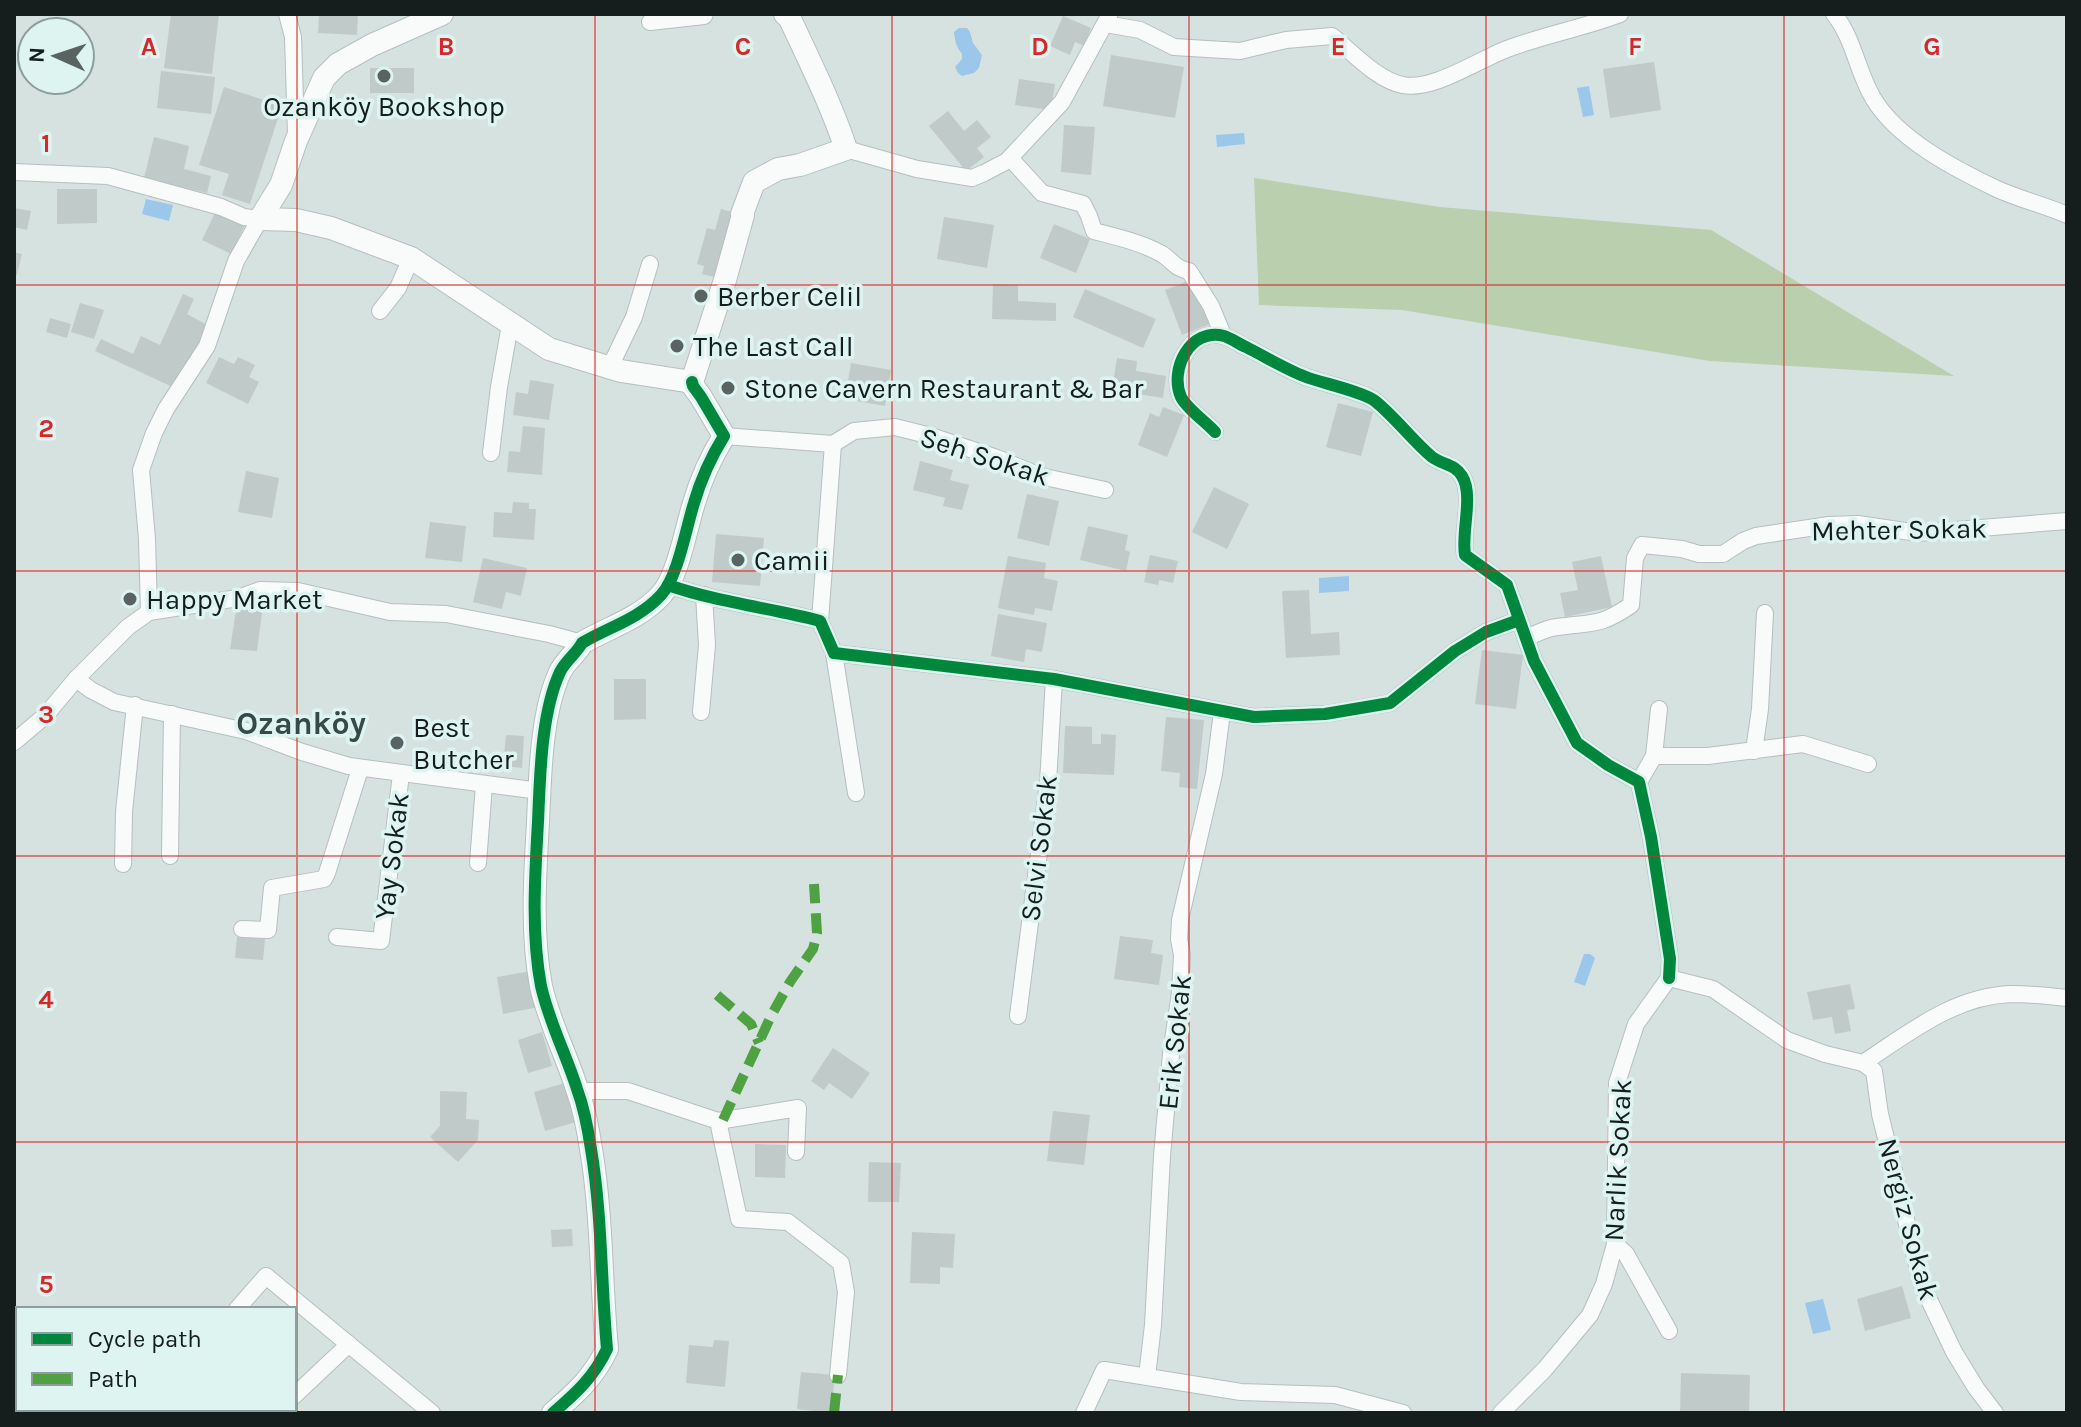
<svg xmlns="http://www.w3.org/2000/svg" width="2081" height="1427" font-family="Karla,sans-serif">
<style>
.green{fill:#b9cfad}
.water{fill:#9bc7ea}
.building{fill:#c0cac9}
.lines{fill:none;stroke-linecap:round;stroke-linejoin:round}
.street-casing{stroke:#b5bfbe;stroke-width:18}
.secondary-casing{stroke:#b5bfbe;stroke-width:24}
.street{stroke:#f9fbfa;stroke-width:16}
.secondary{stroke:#f9fbfa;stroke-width:22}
.quiet{stroke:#4ea241;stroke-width:10;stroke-dasharray:20 10;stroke-linecap:butt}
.cycleway-casing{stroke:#ddf4f1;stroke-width:17}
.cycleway{stroke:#00873e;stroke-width:12}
.grid{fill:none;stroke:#d62828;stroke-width:2;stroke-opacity:0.55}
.poi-dot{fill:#596361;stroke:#ddf4f1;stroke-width:3}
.labels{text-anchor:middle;stroke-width:7;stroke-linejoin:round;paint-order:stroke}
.poi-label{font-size:28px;fill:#161e1d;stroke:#ddf4f1;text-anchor:start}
.street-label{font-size:28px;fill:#161e1d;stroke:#ddf4f1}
.quarter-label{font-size:32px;font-weight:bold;fill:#374a48;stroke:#ddf4f1}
.grid-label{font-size:26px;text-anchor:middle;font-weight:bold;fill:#d62828;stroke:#ddf4f1;stroke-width:7;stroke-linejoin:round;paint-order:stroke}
</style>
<rect width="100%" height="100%" fill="#d5e2e0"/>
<polygon class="green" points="1254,178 1440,207 1711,230 1954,376 1710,361 1402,310 1259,305"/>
<g class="water">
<path d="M959,28H967L970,32L973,43L982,55L979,68L974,73L962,76L958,73L955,67L962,59V54C956,47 955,40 954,32Z"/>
<polygon points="1589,86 1594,115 1583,117 1577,88"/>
<polygon points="1244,133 1245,144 1217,147 1216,135"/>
<polygon points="146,199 173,205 169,221 142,214"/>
<polygon points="1349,576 1349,591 1319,593 1319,578"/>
<polygon points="1584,954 1590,954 1595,958 1585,986 1574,982"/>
<polygon points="1823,1299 1831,1330 1813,1334 1805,1303"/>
</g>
<g class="building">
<polygon points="171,14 219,14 212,74 164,68"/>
<polygon points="319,14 358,14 357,35 318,33"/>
<polygon points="1063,16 1091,28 1084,46 1075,42 1070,55 1050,46"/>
<polygon points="1111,55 1184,67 1175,118 1103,106"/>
<polygon points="1654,62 1661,110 1610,118 1603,69"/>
<rect x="370" y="68" width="44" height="25"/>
<polygon points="161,71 215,77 211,114 157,108"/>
<polygon points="1019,79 1055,84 1051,110 1015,105"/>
<polygon points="224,87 282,106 250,204 222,195 229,174 199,165"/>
<polygon points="948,111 964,131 977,120 991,137 977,148 984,157 966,171 929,126"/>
<polygon points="1064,125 1095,127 1091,175 1061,172"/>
<polygon points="154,137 189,146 184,169 211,176 207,193 144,178"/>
<polygon points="57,189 97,189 97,223 57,224"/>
<polygon points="14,208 31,211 27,230 14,227"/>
<polygon points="721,209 743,215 725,280 702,274 704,266 697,264 707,228 715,230"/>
<polygon points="216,211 245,225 231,254 202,240"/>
<polygon points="944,217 994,225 987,268 937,259"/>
<polygon points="1054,224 1090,239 1076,273 1040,258"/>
<polygon points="14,252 22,254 17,275 14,275"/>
<polygon points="1193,279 1210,324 1182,335 1165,290"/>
<polygon points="993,284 1018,285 1018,301 1056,303 1056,321 992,319"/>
<polygon points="1085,289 1156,319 1143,348 1073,317"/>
<polygon points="183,294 194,299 187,314 209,326 177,389 95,351 101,339 133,354 141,336 160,345"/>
<polygon points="80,303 104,310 94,339 71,332"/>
<polygon points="50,318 71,324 67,338 46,332"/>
<polygon points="219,357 234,364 238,357 255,365 249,377 259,382 248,404 206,383"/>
<polygon points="1117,358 1137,361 1136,371 1166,376 1163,398 1112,390"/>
<polygon points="851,363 891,370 885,406 845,399"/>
<polygon points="530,380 554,384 549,420 513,415 516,392 528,394"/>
<polygon points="1338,403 1373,412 1361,456 1326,447"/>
<polygon points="1163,407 1184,415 1167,457 1138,445 1150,413 1159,417"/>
<polygon points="523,426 545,428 542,475 507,472 509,451 520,452"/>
<polygon points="920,461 953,470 950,480 969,485 962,510 943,506 945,498 913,490"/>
<polygon points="246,471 279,478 272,518 238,512"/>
<polygon points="1214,487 1249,504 1227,549 1192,532"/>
<polygon points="1027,494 1059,501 1049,546 1017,538"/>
<polygon points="513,502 529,503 529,509 536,509 534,540 493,537 494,512 512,513"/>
<polygon points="430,522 466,526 462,562 425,558"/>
<polygon points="1088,526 1128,535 1125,550 1130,552 1126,571 1080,560"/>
<polygon points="716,534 764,538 760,586 712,582"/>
<polygon points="1150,555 1178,561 1173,583 1159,580 1158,585 1144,582"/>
<polygon points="1008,556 1046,563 1044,578 1058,581 1052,611 1035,608 1034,615 998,608"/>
<polygon points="1601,556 1612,607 1565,617 1560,593 1578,590 1572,562"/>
<polygon points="483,558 527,568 521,596 506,592 502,609 473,602"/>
<polygon points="265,590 257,651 230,649 238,598"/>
<polygon points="1309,590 1311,634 1339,632 1340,655 1286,658 1282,591"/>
<polygon points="998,614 1047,623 1042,652 1026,649 1024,662 991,656"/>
<polygon points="1482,650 1523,655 1516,709 1475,704"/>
<polygon points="614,679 646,679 646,719 614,720"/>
<polygon points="1166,717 1204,720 1197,789 1179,787 1180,773 1161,771"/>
<polygon points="1065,726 1092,727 1092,744 1101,744 1101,734 1116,735 1114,775 1063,773"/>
<polygon points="506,735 524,736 522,768 503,766"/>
<polygon points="1120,936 1153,940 1151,953 1163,955 1159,985 1114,979"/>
<polygon points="237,937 265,939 263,960 235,958"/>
<polygon points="532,971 539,1007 503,1014 497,977"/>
<polygon points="1850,984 1855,1009 1847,1010 1851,1031 1835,1034 1832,1017 1813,1020 1807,992"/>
<polygon points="542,1032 552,1066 528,1073 518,1040"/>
<polygon points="833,1048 870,1073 852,1099 829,1083 824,1090 811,1081"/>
<polygon points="565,1083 576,1122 545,1131 534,1092"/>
<polygon points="440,1091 467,1092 466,1119 479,1120 478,1140 458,1162 430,1137 440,1126"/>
<polygon points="1053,1111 1090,1115 1084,1165 1047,1161"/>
<polygon points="755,1144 786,1145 785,1178 755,1177"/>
<polygon points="869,1162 901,1163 899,1202 868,1202"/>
<polygon points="572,1229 573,1246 552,1247 551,1230"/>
<polygon points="912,1232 955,1234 953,1268 940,1267 940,1284 910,1283"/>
<polygon points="1902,1286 1911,1318 1865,1331 1857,1299"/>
<polygon points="714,1340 729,1341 725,1387 686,1383 689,1345 713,1347"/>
<polygon points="801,1372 835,1375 831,1413 797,1409"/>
<polygon points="1681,1373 1750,1375 1749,1413 1680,1413"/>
</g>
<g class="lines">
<defs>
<g id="street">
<polyline points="287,14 293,37 296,135"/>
<path d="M1834,14C1854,39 1857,71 1873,98C1897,139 1955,169 1997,189C2019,199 2044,205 2067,215"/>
<polyline points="650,22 704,16 705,14"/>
<path d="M1106,24L1140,30L1174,47L1240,51L1286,40L1332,36C1351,51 1378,81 1403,85C1433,91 1478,60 1507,49C1544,35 1583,28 1620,14"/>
<polyline points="846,149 917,169 972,178 984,173 1007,161 1062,102 1109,16"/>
<path d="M1010,158L1042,193L1083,204L1089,216L1094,231C1117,237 1140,242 1162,254C1173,261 1174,268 1189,271L1211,306L1223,335"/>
<polyline points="14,172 108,176 221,207 244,217 260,219 236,261 207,346 166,409 154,433 141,470 147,539 149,612"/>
<polyline points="380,311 398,288 411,258"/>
<polyline points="610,367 634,317 650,264"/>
<path d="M1215,432C1206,422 1187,409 1181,397C1169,370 1190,327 1224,336C1231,338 1239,344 1246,347C1266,357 1285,369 1306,377C1322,383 1364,392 1375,401C1396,418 1412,440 1432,457C1443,465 1455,464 1462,476C1474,496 1461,531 1465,555L1507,585L1534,661L1577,743L1608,765L1639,782L1651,837L1670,959L1669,978"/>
<polyline points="724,436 833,444 854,431 895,427 931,436 997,458 1040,476 1105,490"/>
<polyline points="491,453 499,387 510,325"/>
<path d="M668,585C717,602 770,608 820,621L834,653L1054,679L1254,717L1325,714L1390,703L1455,651L1486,632L1519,620"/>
<polyline points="820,621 833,444"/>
<path d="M1526,638C1536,634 1546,628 1557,627C1592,622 1599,627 1631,605L1635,558L1642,545L1682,549L1699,554H1723L1743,541L1756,536L1829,525L1858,524L1918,533L2067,521"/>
<polyline points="834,653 856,793"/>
<polyline points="76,679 91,690 114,702 246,731 302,752 349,766 540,791"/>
<polyline points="701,712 707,645 704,595"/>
<polyline points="14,742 45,716 76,679 128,627 149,612 238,598 260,590 298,591 390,612 446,614 549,634 582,643"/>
<polyline points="1754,751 1760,709 1765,613"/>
<polyline points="1654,756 1659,709"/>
<polyline points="1639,782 1654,756 1708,756 1803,744 1868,764"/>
<polyline points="170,856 172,714"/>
<polyline points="478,863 484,785"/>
<polyline points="123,864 124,812 135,705"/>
<polyline points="242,929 268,930 272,888 324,879 327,873 360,769"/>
<polyline points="337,937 381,941 401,774"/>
<path d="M1669,978L1713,989L1787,1040L1825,1054L1863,1063C1909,1033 1954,996 2011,994C2030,994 2049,996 2067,998"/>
<polyline points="1018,1016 1048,783 1054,679"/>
<polyline points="1863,1063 1874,1071 1880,1114 1922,1285 1954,1352 1976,1388 1995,1413"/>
<polyline points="578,1091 628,1091 718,1121 798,1108 796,1152"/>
<polyline points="718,1121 739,1219 788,1222 841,1263 846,1292 838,1375"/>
<polyline points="1615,1244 1626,1254 1669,1331"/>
<polyline points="237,1309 266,1276 432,1413"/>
<polyline points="1147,1376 1153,1325 1162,1156 1171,1054 1180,993 1182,955 1179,939 1180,920 1214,774 1222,712"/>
<polyline points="294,1396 349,1344"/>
<polyline points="133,1413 137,1409"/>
<polyline points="276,1413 280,1409"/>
<polyline points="1084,1413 1104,1370 1241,1392 1335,1395 1403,1413"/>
<polyline points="1501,1413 1545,1369 1590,1315 1604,1284 1615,1244 1617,1083 1636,1024 1669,978"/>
</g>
<g id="secondary">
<polyline points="260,219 296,220 331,228 411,258 549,349 621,371 692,382"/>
<polyline points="260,219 281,185 296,141 324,78 338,64 372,45 442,14"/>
<path d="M692,382L725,280L743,215L742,214L754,182L778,169L800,165L846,149C831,104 810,62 790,19L785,14"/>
<path d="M553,1413C576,1393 594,1377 607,1349C601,1283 602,1214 591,1149C588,1129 584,1108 577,1089C566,1054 549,1022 541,986C531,933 535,875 538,822C540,776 541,713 560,672C566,660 576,654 582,643C609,627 639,619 661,595C678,577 686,528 694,503C701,479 711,457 724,436L701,397L693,386L692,382"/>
</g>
</defs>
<use href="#street" class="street-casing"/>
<use href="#secondary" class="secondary-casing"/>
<use href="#street" class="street"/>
<use href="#secondary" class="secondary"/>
<g class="quiet">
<polyline points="717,995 751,1024 759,1043"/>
<polyline points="723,1120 771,1016 790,982 813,949 817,933 814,884"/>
<polyline points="834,1413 838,1375"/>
</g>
<defs>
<g id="cycleway">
<path d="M1215,432C1206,422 1187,409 1181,397C1169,370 1190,327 1224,336C1231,338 1239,344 1246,347C1266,357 1285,369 1306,377C1322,383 1364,392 1375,401C1396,418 1412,440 1432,457C1443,465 1455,464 1462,476C1474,496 1461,531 1465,555L1507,585L1534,661L1577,743L1608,765L1639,782L1651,837L1670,959L1669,978"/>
<path d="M668,585C717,602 770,608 820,621L834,653L1054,679L1254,717L1325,714L1390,703L1455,651L1486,632L1519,620"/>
<path d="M553,1413C576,1393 594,1377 607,1349C601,1283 602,1214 591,1149C588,1129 584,1108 577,1089C566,1054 549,1022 541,986C531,933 535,875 538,822C540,776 541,713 560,672C566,660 576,654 582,643C609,627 639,619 661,595C678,577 686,528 694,503C701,479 711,457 724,436L701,397L693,386L692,382"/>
</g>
</defs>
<use href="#cycleway" class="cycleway-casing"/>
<use href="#cycleway" class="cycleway"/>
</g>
<path class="grid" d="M297,14V1413M595,14V1413M892,14V1413M1189,14V1413M1486,14V1413M1784,14V1413M14,285H2067M14,571H2067M14,856H2067M14,1142H2067"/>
<g class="poi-dot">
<circle cx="384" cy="76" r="8"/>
<circle cx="701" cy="296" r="8"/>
<circle cx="677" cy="346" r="8"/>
<circle cx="728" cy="388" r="8"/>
<circle cx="738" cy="560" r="8"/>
<circle cx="130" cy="599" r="8"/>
<circle cx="397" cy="743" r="8"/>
</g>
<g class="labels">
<g class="poi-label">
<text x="384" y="116" text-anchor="middle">Ozanköy Bookshop</text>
<text x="717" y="306">Berber Celil</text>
<text x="693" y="356">The Last Call</text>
<text x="744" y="398">Stone Cavern Restaurant &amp; Bar</text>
<text x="754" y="570">Camii</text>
<text x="146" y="609">Happy Market</text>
<text x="413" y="737">Best<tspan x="413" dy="32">Butcher</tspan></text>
</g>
<g class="street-label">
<text transform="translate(985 456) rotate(18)" y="10">Seh Sokak</text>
<text transform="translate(1899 529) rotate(-1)" y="10">Mehter Sokak</text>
<text transform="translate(1038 848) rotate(-83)" y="10">Selvi Sokak</text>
<text transform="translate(391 856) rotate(-83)" y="10">Yay Sokak</text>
<text transform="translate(1174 1042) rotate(-84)" y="10">Erik Sokak</text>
<text transform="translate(1617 1160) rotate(-87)" y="10">Narlik Sokak</text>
<text transform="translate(1909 1219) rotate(75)" y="10">Nergiz Sokak</text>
</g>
<g class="quarter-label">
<text x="301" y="734">Ozanköy</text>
</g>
</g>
<g class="grid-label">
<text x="149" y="55">A</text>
<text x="446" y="55">B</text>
<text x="743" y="55">C</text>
<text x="1040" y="55">D</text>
<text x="1338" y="55">E</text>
<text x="1635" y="55">F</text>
<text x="1932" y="55">G</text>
<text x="46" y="152">1</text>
<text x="46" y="437">2</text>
<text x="46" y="723">3</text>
<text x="46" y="1008">4</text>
<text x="46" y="1293">5</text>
</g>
<rect width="2081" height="1427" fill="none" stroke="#161e1d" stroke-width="32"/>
<rect x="16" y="1307" width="280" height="104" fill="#ddf4f1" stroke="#8d9e9c" stroke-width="2"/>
<rect x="32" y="1333" width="40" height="12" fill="#00873e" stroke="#8d9e9c" stroke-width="2"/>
<text x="88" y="1347" font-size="24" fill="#161e1d">Cycle path</text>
<rect x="32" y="1373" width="40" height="12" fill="#4ea241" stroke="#8d9e9c" stroke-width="2"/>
<text x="88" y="1387" font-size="24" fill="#161e1d">Path</text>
<g transform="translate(56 56) rotate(273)"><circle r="38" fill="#ddf4f1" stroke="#8d9e9c" stroke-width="2"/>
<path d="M0-6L14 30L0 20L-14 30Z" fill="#596361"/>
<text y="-12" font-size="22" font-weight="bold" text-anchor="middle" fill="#161e1d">N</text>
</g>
</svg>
